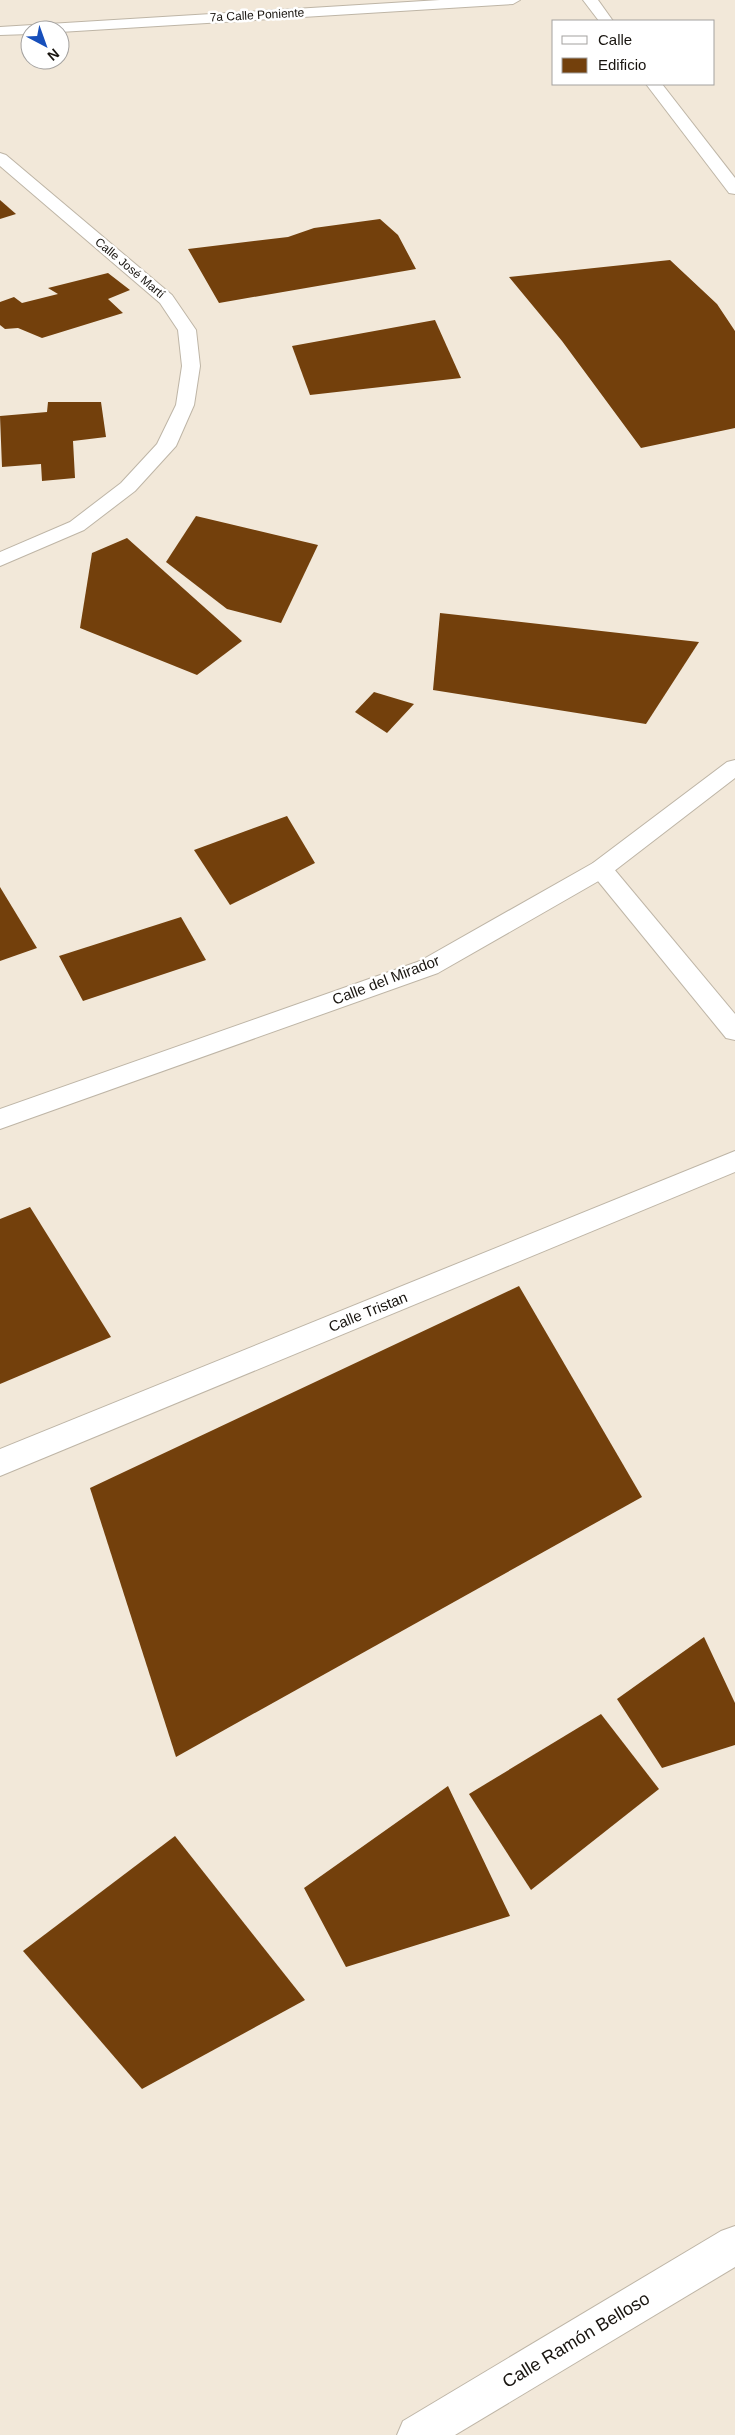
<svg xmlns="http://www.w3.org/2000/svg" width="735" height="2435" font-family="Arial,sans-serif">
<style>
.building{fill:#73400c}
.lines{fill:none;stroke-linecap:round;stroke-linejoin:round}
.minor-casing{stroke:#beb5a6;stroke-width:2}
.tertiary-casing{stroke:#beb5a6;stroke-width:2}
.minor{fill:#fff;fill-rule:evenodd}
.tertiary{fill:#fff;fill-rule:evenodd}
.labels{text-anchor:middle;stroke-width:5;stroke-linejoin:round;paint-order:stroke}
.far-street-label{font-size:12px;fill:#18140f;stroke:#fff}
.street-label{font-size:15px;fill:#18140f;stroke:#fff}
.near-street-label{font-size:18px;fill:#18140f;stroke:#fff}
</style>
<rect width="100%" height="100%" fill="#f2e8d9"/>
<g class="building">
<polygon points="0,200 16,214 0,219"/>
<polygon points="380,219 398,235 416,269 219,303 188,249 288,237 314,228"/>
<polygon points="670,260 717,304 735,331 735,428 641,448 562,341 509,277"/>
<polygon points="108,273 130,290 108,299 123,313 42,338 18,328 5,329 0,325 0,302 14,297 22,303 58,294 48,288"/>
<polygon points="435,320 461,378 310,395 292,346"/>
<polygon points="48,402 101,402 106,437 73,441 75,478 42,481 41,464 2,467 0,416 47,412"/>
<polygon points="196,516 318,545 281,623 227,609 166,562"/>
<polygon points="127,538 242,641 197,675 80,628 92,553"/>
<polygon points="440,613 699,642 646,724 433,690"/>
<polygon points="374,692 414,704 387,733 355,712"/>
<polygon points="287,816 315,863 230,905 194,850"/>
<polygon points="0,887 37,948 0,961"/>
<polygon points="181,917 206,960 83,1001 59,956"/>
<polygon points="30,1207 111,1337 0,1384 0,1219"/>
<polygon points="519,1286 642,1497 176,1757 90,1488"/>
<polygon points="704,1637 735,1703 735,1745 662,1768 617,1699"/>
<polygon points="601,1714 659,1789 531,1890 469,1794"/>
<polygon points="448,1786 510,1916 346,1967 304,1888"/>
<polygon points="175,1836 305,2000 142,2089 23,1951"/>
</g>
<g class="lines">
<defs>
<g id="minor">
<polygon points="440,0 520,0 513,4 60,32 60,30 30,30 30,34 0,35 0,27"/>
<polygon points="0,153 6,155 172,295 196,330 200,366 194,405 176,446 135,491 84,530 0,566 0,552 70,522 121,483 157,444 176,405 182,366 178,330 160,303 0,166"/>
<polygon points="601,861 609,863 735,1014 735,1040 726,1038 593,875 589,869 593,863"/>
<polygon points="735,1151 735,1172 0,1476 0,1449"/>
<polygon points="735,2226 735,2267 455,2435 397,2435 403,2421 721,2231"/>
</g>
<g id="tertiary">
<polygon points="583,0 598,0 613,21 599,21"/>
<polygon points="646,84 662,84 735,178 735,194 729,193"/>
<polygon points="735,760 735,778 609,875 438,973 0,1129 0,1109 420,961 593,863 727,762"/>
</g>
</defs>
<use href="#minor" class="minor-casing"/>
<use href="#tertiary" class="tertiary-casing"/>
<use href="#minor" class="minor"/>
<use href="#tertiary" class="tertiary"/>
</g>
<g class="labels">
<g class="far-street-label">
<text transform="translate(257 15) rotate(-3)" y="4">7a Calle Poniente</text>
<text transform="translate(130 268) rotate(40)" y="4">Calle José Martí</text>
</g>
<g class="street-label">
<text transform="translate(386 980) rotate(-21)" y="5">Calle del Mirador</text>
<text transform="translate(368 1312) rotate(-22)" y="5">Calle Tristan</text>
</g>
<g class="near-street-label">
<text transform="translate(576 2340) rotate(-31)" y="6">Calle Ramón Belloso</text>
</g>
</g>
<rect x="552" y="20" width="162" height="65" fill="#ffffff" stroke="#a3a19f"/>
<rect x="562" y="36" width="25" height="8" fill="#ffffff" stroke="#a3a19f"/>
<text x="598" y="45" font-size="15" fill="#18140f">Calle</text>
<rect x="562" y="58" width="25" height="15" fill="#73400c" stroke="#a3a19f"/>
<text x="598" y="70" font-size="15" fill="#18140f">Edificio</text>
<g transform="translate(45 45) rotate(139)"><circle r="24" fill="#ffffff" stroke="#a3a19f"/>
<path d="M0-4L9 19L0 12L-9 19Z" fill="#174fbb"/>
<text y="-8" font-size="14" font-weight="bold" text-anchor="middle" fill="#18140f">N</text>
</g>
</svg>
